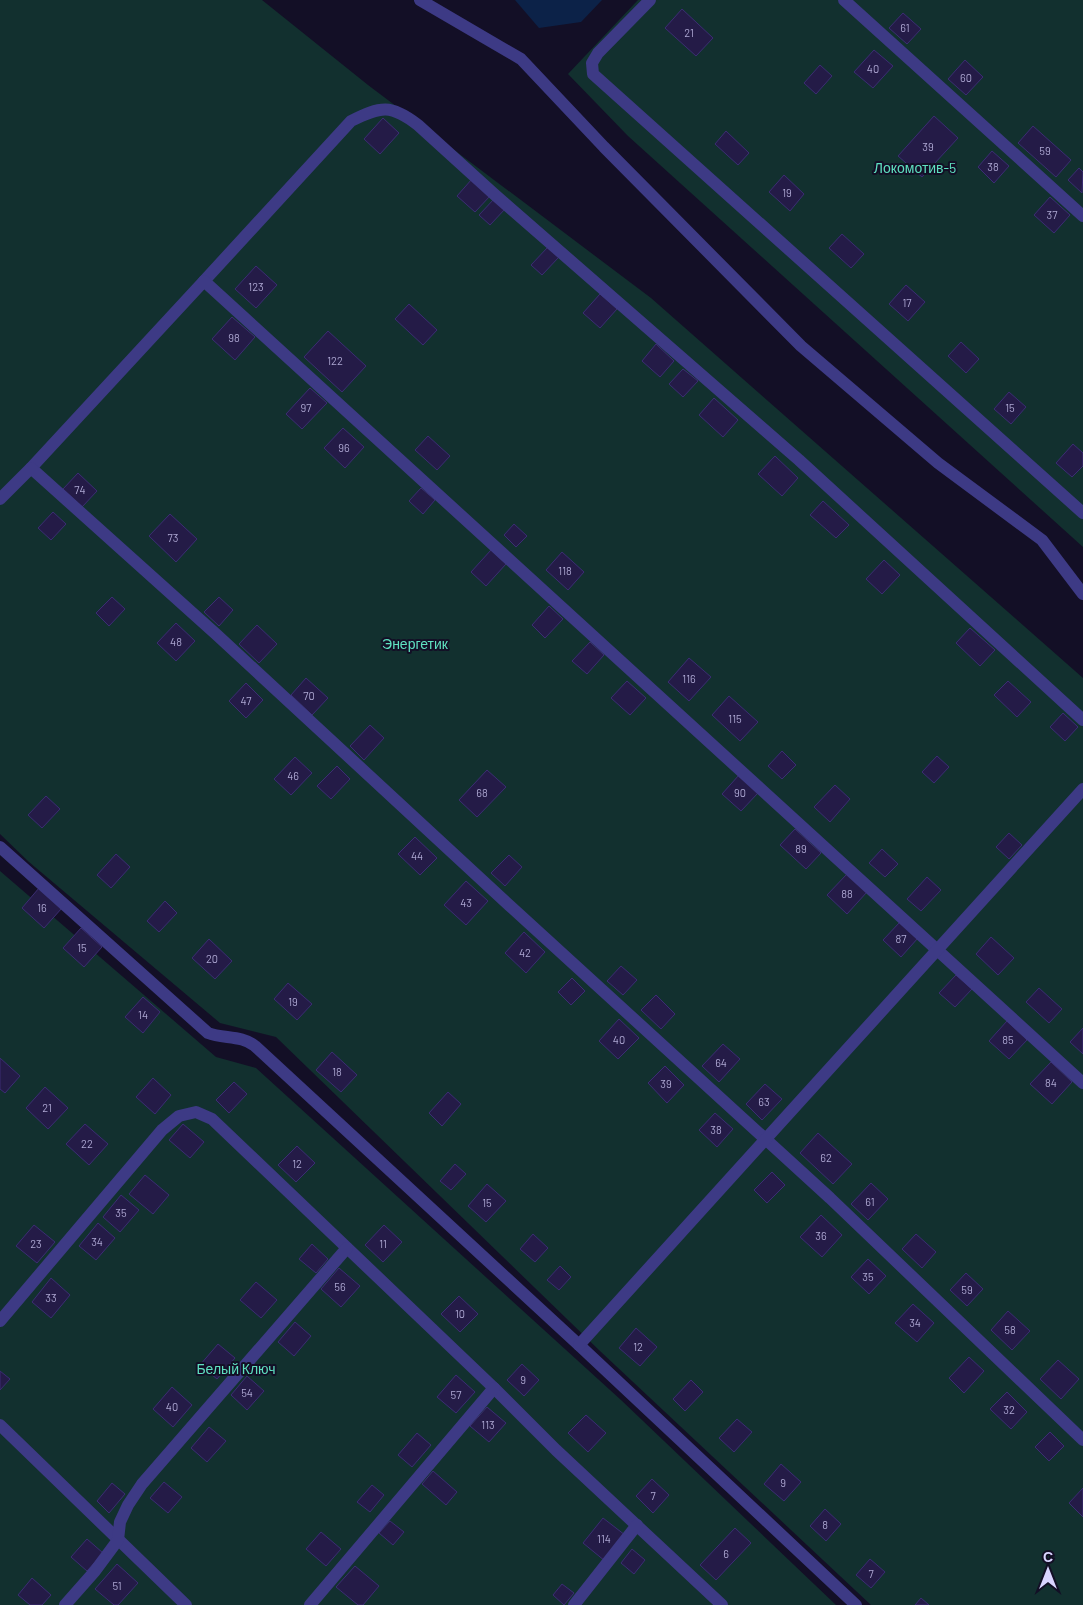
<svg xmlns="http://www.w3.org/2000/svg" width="1083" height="1605" font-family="Barlow,sans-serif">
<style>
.green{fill:#12302f}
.water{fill:#0c2248}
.building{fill:#241b47;stroke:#3b2d73}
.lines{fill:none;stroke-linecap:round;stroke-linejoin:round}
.lane{stroke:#3d3a85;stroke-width:12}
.labels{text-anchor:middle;stroke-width:4;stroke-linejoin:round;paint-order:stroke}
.number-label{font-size:11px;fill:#aca6d1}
.park-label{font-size:14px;fill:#5fe0c0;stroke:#130f26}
</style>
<rect width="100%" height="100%" fill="#130f26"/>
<g class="green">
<polygon points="0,0 262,0 368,85 651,298 1083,678 1083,1605 871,1605 600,1351 276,1037 220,1023 29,862 0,834"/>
<polygon points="638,0 1083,0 1083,547 628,136 568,74"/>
<polygon points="0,871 216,1057 256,1068 621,1400 836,1605 0,1605"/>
</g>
<polygon class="water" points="515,0 602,0 581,22 539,28"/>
<g class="building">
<polygon points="682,9 713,38 696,56 665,28"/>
<polygon points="903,13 921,29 907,44 889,28"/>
<polygon points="874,50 893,66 873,88 854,72"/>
<polygon points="965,60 983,77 966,95 948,79"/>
<polygon points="820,65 832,76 816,94 804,83"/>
<polygon points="934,116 958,138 922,177 898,156"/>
<polygon points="383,118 399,133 380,154 364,139"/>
<polygon points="1033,126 1071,160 1056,177 1018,143"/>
<polygon points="726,131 749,153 738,165 715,144"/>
<polygon points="992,151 1009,166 994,183 978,167"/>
<polygon points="1079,168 1083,172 1082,193 1068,180"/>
<polygon points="784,175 804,194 790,211 769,192"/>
<polygon points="472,179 491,195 475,212 457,196"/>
<polygon points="1050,197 1070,215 1054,233 1034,215"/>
<polygon points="495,198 506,208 490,225 479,215"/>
<polygon points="842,234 864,254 851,268 829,248"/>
<polygon points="548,247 559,257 542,275 531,265"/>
<polygon points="256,266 277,285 256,308 235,289"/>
<polygon points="906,285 925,302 908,321 889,304"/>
<polygon points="600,294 617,309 600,328 583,313"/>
<polygon points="409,304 437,330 423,345 395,319"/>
<polygon points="232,317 255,337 235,360 212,339"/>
<polygon points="328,331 366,366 342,392 304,357"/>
<polygon points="961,342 979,359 966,373 948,356"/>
<polygon points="656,344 674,361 660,377 642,361"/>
<polygon points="683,369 698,381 683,397 669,384"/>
<polygon points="310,388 327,403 302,429 286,414"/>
<polygon points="1009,392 1026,407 1011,424 994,409"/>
<polygon points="714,398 738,420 723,437 699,415"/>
<polygon points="343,428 364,447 345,468 324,448"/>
<polygon points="428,436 450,456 437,470 415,450"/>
<polygon points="1073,444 1083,453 1083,466 1072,477 1056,463"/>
<polygon points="775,456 798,478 782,496 758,474"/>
<polygon points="78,473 97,491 82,507 63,489"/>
<polygon points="421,488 435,500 423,514 409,501"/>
<polygon points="823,501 849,525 836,538 810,515"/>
<polygon points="53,512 66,524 51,540 38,528"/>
<polygon points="170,514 197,539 176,562 149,536"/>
<polygon points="514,524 527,536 516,547 504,535"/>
<polygon points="491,550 506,564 486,586 471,572"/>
<polygon points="562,552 584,572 568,590 546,570"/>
<polygon points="884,560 900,575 882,594 866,579"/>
<polygon points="112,597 125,609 109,626 96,613"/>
<polygon points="219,597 233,610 219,626 204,612"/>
<polygon points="549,606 563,619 545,638 532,625"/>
<polygon points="176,623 195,641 176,661 157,643"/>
<polygon points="257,625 277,644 259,663 239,644"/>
<polygon points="970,628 995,650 980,666 956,643"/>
<polygon points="590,642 604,655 587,674 572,661"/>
<polygon points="689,658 711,677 689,701 668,682"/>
<polygon points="306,678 328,698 312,715 291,695"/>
<polygon points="627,681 646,698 630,715 611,698"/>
<polygon points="1008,681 1031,702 1017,717 994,695"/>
<polygon points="246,683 263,700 246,718 229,701"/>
<polygon points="729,696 758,722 740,741 712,715"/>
<polygon points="1063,713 1078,727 1065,741 1050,727"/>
<polygon points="370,725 384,738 364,760 350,746"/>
<polygon points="782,751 796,765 782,779 768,766"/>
<polygon points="937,756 949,767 934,783 922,772"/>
<polygon points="295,757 312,773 291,795 274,779"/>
<polygon points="337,766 350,779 331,799 317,786"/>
<polygon points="487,770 506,787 477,817 459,800"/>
<polygon points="739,775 758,793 741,811 722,794"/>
<polygon points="835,785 850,799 830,822 814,807"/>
<polygon points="46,796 60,809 42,828 28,815"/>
<polygon points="795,829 821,853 806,869 780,845"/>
<polygon points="1009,833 1022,845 1009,859 996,847"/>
<polygon points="415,837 437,858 420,875 398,854"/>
<polygon points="882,849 898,864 885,877 869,863"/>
<polygon points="116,854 130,867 111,888 97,875"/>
<polygon points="509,855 522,867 505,886 491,873"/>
<polygon points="847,874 867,892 847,914 827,895"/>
<polygon points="927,877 941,890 921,911 907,899"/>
<polygon points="466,881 488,901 466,925 444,905"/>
<polygon points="39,888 62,908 44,928 22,908"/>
<polygon points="165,901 177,913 159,932 147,921"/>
<polygon points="900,922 918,938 901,957 883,940"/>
<polygon points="81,928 102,947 84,967 63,948"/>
<polygon points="524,932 545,952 526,973 505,953"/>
<polygon points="991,937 1014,958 998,975 976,954"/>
<polygon points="209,939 232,961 215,979 192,958"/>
<polygon points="621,966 637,980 623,995 607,981"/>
<polygon points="956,975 972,989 955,1007 939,993"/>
<polygon points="572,978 585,991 571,1005 558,992"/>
<polygon points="288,983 312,1004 297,1020 274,999"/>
<polygon points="1039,988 1062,1009 1049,1023 1026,1002"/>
<polygon points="656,995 675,1014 661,1029 641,1010"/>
<polygon points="143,997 160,1012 143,1033 125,1017"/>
<polygon points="619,1019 639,1038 618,1059 599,1041"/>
<polygon points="1007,1021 1027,1040 1009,1059 989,1041"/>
<polygon points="1083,1028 1083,1054 1070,1042"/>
<polygon points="723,1044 740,1059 719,1082 702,1066"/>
<polygon points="332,1052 357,1075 341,1092 316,1070"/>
<polygon points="0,1058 20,1076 5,1093 0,1089"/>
<polygon points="1051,1062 1072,1082 1052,1104 1030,1084"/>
<polygon points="665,1066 684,1085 667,1103 648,1083"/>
<polygon points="153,1078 171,1095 155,1114 136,1097"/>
<polygon points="234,1082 247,1094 229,1113 216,1100"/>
<polygon points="765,1084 782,1099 762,1120 746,1104"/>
<polygon points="45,1087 68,1108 48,1129 26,1108"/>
<polygon points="448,1092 461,1104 442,1126 429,1113"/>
<polygon points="715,1113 733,1129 717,1147 699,1130"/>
<polygon points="85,1124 108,1144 89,1165 66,1144"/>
<polygon points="183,1124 204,1142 190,1158 169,1140"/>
<polygon points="818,1133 852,1164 833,1184 800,1153"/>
<polygon points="297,1146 315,1163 296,1182 278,1165"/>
<polygon points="455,1164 466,1174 451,1190 440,1181"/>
<polygon points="772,1172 785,1185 767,1203 754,1190"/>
<polygon points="145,1175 169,1195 153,1214 129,1194"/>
<polygon points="871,1183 888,1199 868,1220 851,1204"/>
<polygon points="487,1184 506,1201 486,1222 468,1206"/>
<polygon points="121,1195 139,1210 120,1232 103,1217"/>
<polygon points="821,1215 842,1235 822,1257 800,1237"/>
<polygon points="98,1223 115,1238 96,1260 79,1246"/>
<polygon points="34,1225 55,1242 37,1263 16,1246"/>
<polygon points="384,1225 402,1242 383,1262 365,1245"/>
<polygon points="533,1234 548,1248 535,1262 520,1249"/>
<polygon points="916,1234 936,1252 922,1268 902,1249"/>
<polygon points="312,1244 328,1259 316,1273 299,1259"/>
<polygon points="868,1259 886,1276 869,1294 851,1277"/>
<polygon points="560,1266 571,1277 559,1290 547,1280"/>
<polygon points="339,1268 360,1286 341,1307 321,1289"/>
<polygon points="966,1273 983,1289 967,1306 950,1290"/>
<polygon points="51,1278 70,1295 51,1318 32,1302"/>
<polygon points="256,1282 277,1300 261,1318 240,1300"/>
<polygon points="459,1296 478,1314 460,1332 441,1314"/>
<polygon points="913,1304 934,1323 917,1342 895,1323"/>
<polygon points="1008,1311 1030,1331 1012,1350 991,1330"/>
<polygon points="295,1322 311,1336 294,1356 278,1342"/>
<polygon points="636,1328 657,1347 640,1366 619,1348"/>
<polygon points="218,1344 235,1358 217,1379 200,1365"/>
<polygon points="969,1357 984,1371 964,1393 949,1378"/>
<polygon points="1058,1360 1079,1379 1061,1399 1040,1379"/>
<polygon points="522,1364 539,1380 524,1396 507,1380"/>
<polygon points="0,1371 10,1379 0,1390"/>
<polygon points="456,1375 475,1392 456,1413 437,1397"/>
<polygon points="247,1376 264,1391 247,1410 231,1395"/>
<polygon points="691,1380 703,1392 685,1411 673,1399"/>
<polygon points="172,1387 192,1405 173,1427 153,1409"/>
<polygon points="1007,1392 1027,1412 1011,1429 990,1409"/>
<polygon points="487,1407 506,1423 489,1442 470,1426"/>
<polygon points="586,1415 606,1433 588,1452 568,1433"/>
<polygon points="737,1419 752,1432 734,1452 719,1438"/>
<polygon points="209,1427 226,1441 207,1462 191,1448"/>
<polygon points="1050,1432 1064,1446 1049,1461 1035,1447"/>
<polygon points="417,1433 431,1445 412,1467 398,1455"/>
<polygon points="781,1464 801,1482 784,1501 764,1484"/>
<polygon points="433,1471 457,1492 446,1505 422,1484"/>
<polygon points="652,1479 669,1495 653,1513 636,1496"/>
<polygon points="164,1482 182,1497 168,1513 150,1498"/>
<polygon points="112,1483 125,1494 109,1513 97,1501"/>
<polygon points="372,1485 384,1495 370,1512 357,1502"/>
<polygon points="1083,1488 1083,1517 1069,1503"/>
<polygon points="825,1509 841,1524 826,1541 810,1526"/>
<polygon points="603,1518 625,1535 605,1561 583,1543"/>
<polygon points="390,1521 404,1532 393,1545 379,1533"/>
<polygon points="735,1528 751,1543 716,1580 700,1565"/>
<polygon points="321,1532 341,1549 326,1566 306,1549"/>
<polygon points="87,1539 103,1553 87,1571 71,1557"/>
<polygon points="632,1549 645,1560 634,1574 621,1563"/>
<polygon points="870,1559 885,1572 871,1588 856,1575"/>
<polygon points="117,1564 138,1583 118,1605 114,1605 95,1589"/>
<polygon points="355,1566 379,1586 363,1605 358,1605 336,1587"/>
<polygon points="32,1578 51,1595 42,1605 30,1605 18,1595"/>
<polygon points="562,1584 574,1593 564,1605 553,1595"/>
<polygon points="921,1598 929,1605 915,1605"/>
</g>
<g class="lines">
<g class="lane">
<polyline points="420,0 521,59 604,147 801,346 938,463 1042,540 1083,594"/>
<polyline points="650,0 598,53 592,63 593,74 1083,513"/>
<polyline points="844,0 1083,216"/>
<path d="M204,281L351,121C381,106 391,104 418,125L494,194L799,460L1083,720"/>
<polyline points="31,468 204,281 1083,1083"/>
<polyline points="0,499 31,468 217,635 510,906 830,1198 1083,1440"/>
<path d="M0,847L208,1033C223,1039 242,1035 255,1046L579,1345L856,1605"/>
<polyline points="0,1321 162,1130 179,1116 196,1112 212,1119 494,1388 556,1450 722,1605"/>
<polyline points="579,1345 1083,789"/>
<polyline points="0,1425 186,1605"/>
<polyline points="65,1605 95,1571 118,1540 120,1522 128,1505 142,1484 347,1248"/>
<polyline points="310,1605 494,1388"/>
<polyline points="574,1605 637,1525"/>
</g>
</g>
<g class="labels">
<g class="number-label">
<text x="905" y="32">61</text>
<text x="689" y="37">21</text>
<text x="873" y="73">40</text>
<text x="966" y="82">60</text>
<text x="928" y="151">39</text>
<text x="1045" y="155">59</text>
<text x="993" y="171">38</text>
<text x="787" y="197">19</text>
<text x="1052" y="219">37</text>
<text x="256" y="291">123</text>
<text x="907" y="307">17</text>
<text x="234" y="342">98</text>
<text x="335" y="365">122</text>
<text x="306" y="412">97</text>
<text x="1010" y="412">15</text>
<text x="344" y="452">96</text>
<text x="80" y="494">74</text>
<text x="173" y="542">73</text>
<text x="565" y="575">118</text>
<text x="176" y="646">48</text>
<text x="689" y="683">116</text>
<text x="309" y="700">70</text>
<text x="246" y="705">47</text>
<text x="735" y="723">115</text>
<text x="293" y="780">46</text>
<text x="482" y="797">68</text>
<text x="740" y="797">90</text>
<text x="801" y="853">89</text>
<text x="417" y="860">44</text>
<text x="847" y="898">88</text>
<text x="466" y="907">43</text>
<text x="42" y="912">16</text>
<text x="901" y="943">87</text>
<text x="82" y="952">15</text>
<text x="525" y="957">42</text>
<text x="212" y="963">20</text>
<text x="293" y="1006">19</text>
<text x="143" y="1019">14</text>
<text x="619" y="1044">40</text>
<text x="1008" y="1044">85</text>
<text x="721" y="1067">64</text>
<text x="337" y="1076">18</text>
<text x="1051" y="1087">84</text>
<text x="666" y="1088">39</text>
<text x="764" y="1106">63</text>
<text x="47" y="1112">21</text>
<text x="716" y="1134">38</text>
<text x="87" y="1148">22</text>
<text x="826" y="1162">62</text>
<text x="297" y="1168">12</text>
<text x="870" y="1206">61</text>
<text x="487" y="1207">15</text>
<text x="121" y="1217">35</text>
<text x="821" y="1240">36</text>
<text x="97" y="1246">34</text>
<text x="36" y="1248">23</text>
<text x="383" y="1248">11</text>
<text x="868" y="1281">35</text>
<text x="340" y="1291">56</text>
<text x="967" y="1294">59</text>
<text x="51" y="1302">33</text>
<text x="460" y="1318">10</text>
<text x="915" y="1327">34</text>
<text x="1010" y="1334">58</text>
<text x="638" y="1351">12</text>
<text x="523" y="1384">9</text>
<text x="247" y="1397">54</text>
<text x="456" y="1399">57</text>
<text x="172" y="1411">40</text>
<text x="1009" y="1414">32</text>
<text x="488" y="1429">113</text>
<text x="783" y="1487">9</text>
<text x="653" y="1500">7</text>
<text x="825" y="1529">8</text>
<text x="604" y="1543">114</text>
<text x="726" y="1558">6</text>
<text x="871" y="1578">7</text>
<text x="117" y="1590">51</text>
</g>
<g class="park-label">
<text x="915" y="173">Локомотив-5</text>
<text x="415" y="649">Энергетик</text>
<text x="236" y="1374">Белый Ключ</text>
</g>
</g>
<g transform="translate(1048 1570)" stroke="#130f26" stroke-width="4" paint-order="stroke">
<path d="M0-4L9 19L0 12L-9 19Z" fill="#d9d4ff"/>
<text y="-8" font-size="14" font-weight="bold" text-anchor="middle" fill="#d9d4ff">С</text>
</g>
</svg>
